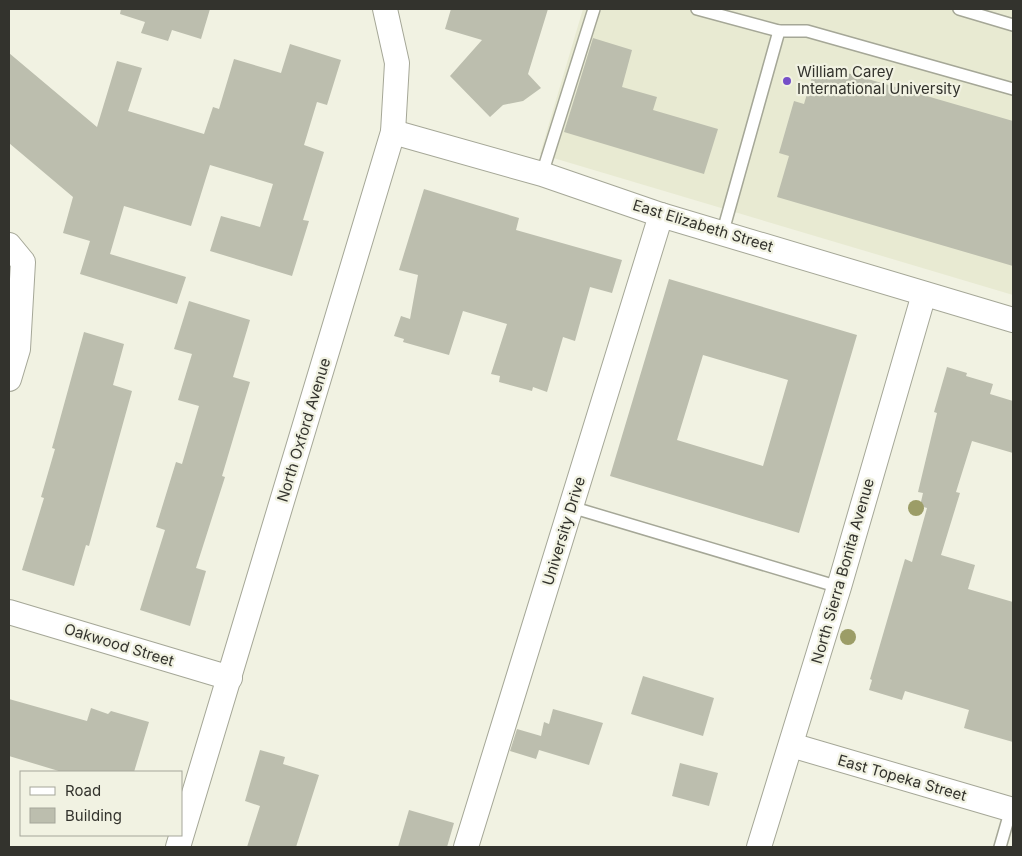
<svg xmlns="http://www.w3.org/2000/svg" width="1022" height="856" font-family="Inter,sans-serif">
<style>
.built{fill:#e8ead2}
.building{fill:#bcbeae;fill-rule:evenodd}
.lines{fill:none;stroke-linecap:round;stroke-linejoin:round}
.service-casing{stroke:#a5a797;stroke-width:14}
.minor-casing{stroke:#a5a797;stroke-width:26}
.service{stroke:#fff;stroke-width:11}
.minor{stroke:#fff;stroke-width:24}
.tree{fill:#9c9d67}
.poi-dot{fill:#754fc8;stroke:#f1f2e2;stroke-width:2}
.labels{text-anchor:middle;stroke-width:4.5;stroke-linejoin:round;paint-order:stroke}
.poi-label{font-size:15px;fill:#33332d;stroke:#f1f2e2;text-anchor:start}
.street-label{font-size:15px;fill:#33332d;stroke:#f1f2e2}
</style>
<rect width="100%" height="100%" fill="#f1f2e2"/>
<polygon class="built" points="583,9 1013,9 1013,295 540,154"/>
<g class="building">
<polygon points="121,9 210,9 201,39 172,30 168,41 141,33 145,22 120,14"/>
<polygon points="451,9 548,9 528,74 541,88 523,101 503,105 490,117 450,76 482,40 445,29"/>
<polygon points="593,38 632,50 622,87 657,97 653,110 718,129 704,174 564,132"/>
<polygon points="290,44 341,60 327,105 317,102 304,145 324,152 303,220 309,221 292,276 210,251 221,216 260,227 273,184 210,165 191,226 124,206 110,254 186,277 177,304 80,274 90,241 63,233 73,197 9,143 9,53 97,127 117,61 142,68 128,111 204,134 213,107 219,109 234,59 281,73"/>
<polygon points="816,64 1013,121 1013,266 777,197 789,156 779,153 794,101 804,104"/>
<polygon points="424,189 519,218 516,230 622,260 612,293 590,287 575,341 563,337 547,392 533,387 532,391 499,382 500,376 491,374 507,324 463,311 449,355 403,342 404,339 394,336 401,316 410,319 418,275 399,270"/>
<path d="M669,279L857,335L799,533L610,476ZM703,355L788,380L763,466L677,440Z"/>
<polygon points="189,301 250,320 233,377 250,382 222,476 225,477 196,568 206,571 190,626 140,610 165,530 156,527 176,462 182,464 199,406 178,400 192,354 174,349"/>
<polygon points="84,332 124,344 113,385 132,391 89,546 86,545 74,586 22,570 44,498 41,497 55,449 52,448"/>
<polygon points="947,367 967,373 966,376 993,384 990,394 1013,401 1013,453 972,441 956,492 960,493 941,555 975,565 968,589 1013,602 1013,742 964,728 969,710 905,691 902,700 869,690 872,680 870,679 905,559 912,562 927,508 920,506 923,493 918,492 937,413 934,412"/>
<polygon points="643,676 714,698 703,736 631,714"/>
<polygon points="9,699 87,721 91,708 108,714 111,711 149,722 134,772 62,772 9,756"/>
<polygon points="553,709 603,723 589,765 539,750 536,759 510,751 517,729 541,736 544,722 549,724"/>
<polygon points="260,750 285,757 283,764 319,775 296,847 247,847 260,806 245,801"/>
<polygon points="680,763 718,773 709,806 672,796"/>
<polygon points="409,810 454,823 447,847 398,847"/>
</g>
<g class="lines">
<defs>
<g id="service">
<polyline points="697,9 779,31 807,31 1013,89"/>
<polyline points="959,9 1013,25"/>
<polyline points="542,174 594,9"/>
<polyline points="723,231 779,31"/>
<polyline points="571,507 839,587"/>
<polyline points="1000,847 1011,809"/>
</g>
<g id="minor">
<polyline points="393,132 542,174 661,215 1013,320"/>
<polyline points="9,245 23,262 18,349 9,379"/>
<polyline points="9,612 230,678"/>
<polyline points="791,745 1013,810"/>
<polyline points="178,847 393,132 397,63 385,9"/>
<polyline points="466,847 661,215"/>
<polyline points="759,847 839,587 924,294"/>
</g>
</defs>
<use href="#service" class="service-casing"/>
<use href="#minor" class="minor-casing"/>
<use href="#service" class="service"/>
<use href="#minor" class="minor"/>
</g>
<g class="tree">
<circle cx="916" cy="508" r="8"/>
<circle cx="848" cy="637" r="8"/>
</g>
<circle class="poi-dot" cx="787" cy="81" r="5"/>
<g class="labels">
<g class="poi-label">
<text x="797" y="77">William Carey<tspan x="797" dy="17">International University</tspan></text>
</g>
<g class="street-label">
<text transform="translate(703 226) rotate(17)" y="5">East Elizabeth Street</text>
<text transform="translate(304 430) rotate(-73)" y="5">North Oxford Avenue</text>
<text transform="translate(564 531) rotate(-73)" y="5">University Drive</text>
<text transform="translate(843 571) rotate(-74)" y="5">North Sierra Bonita Avenue</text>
<text transform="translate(119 645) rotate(17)" y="5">Oakwood Street</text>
<text transform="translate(902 778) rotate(16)" y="5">East Topeka Street</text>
</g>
</g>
<rect width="1022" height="856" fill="none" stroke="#33332d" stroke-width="20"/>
<rect x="20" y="771" width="162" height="65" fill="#f1f2e2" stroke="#a5a69a"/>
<rect x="30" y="787" width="25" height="8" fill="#ffffff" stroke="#a5a69a"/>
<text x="65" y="796" font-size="15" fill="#33332d">Road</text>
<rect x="30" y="808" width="25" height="15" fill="#bcbeae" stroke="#a5a69a"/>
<text x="65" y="821" font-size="15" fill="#33332d">Building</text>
</svg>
